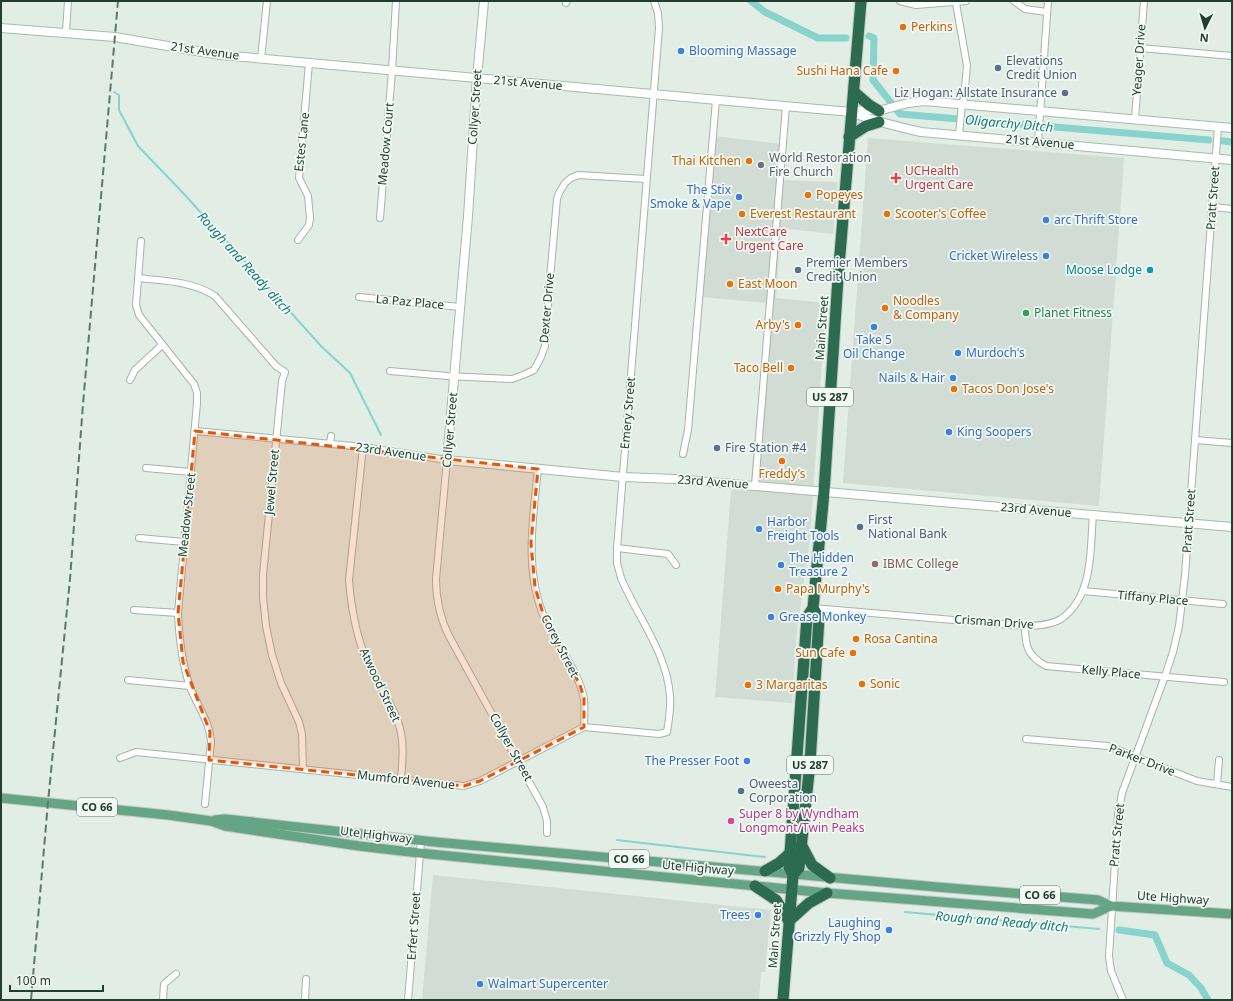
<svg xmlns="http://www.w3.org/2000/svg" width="1233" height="1001" font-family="'Noto Sans',sans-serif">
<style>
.built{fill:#d0dcd4}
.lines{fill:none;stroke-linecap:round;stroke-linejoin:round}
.stream{stroke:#88d4cc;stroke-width:2}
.canal{stroke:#88d4cc;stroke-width:7}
.street-casing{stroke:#a4b5ab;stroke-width:8}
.secondary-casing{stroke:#a3bcad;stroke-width:10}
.primary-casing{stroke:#c1c9c5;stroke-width:11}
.highway-casing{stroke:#c1c9c5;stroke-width:13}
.street{stroke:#fff;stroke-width:6}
.secondary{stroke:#fff;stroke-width:8}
.primary{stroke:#65a484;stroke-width:9}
.highway{stroke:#2c6b4f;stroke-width:11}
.rail{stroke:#5c7a6a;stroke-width:2;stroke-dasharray:8 4;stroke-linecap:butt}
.marked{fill:#de580e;fill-opacity:0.2;stroke:#de580e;stroke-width:3;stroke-dasharray:8 5;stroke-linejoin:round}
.food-dot{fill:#e8710a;stroke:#f2f9f4;stroke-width:1.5}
.shop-dot{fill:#3f7fe0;stroke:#f2f9f4;stroke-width:1.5}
.service-dot{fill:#5c6f8a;stroke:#f2f9f4;stroke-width:1.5}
.worship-dot{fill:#6b7280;stroke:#f2f9f4;stroke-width:1.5}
.health-dot{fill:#e0444e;stroke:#f2f9f4;stroke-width:1.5}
.culture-dot{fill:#0f9aa8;stroke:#f2f9f4;stroke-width:1.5}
.leisure-dot{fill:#2e9e5b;stroke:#f2f9f4;stroke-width:1.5}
.education-dot{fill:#8d6e63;stroke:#f2f9f4;stroke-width:1.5}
.hotel-dot{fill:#d1479c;stroke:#f2f9f4;stroke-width:1.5}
.labels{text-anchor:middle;stroke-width:3.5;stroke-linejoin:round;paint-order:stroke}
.shield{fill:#f2f9f4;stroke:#60766a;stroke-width:1}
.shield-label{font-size:11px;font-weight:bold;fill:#213e2f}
.food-label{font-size:12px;fill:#c56008;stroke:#f2f9f4;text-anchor:start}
.street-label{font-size:12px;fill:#213e2f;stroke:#f2f9f4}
.shop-label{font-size:12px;fill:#366cbe;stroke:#f2f9f4;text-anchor:start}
.service-label{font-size:12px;fill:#4e5e75;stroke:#f2f9f4;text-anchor:start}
.worship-label{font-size:12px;fill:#5b616d;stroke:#f2f9f4;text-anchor:start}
.health-label{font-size:12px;fill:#be3a42;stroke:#f2f9f4;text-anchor:start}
.culture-label{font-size:12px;fill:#0d838f;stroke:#f2f9f4;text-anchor:end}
.leisure-label{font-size:12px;fill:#27864d;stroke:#f2f9f4;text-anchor:start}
.education-label{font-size:12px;fill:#785e54;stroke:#f2f9f4;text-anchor:start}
.hotel-label{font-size:12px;fill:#b23c85;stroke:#f2f9f4;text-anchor:start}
.water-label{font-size:13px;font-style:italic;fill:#197c74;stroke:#f2f9f4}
</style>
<rect width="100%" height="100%" fill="#e2ede5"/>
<g class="built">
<polygon points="715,136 781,144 777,180 838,182 833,234 781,228 776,298 826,303 810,538 800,611 798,616 792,703 715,697 731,490 750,491 767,303 702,297"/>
<polygon points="868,138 1124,158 1099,506 843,483"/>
<polygon points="433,875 771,910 765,972 761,972 759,1000 422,1000"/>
</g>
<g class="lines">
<g class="stream">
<polyline points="114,92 119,95 119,110 138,146 185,195 321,346 350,373 381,435"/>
<polyline points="617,840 765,857"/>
<polyline points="905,912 1099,929"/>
</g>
<g class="canal">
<polyline points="751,1 765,12 818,38 846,38"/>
<polyline points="869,36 874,38 873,80 900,114 1209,140"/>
<polyline points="1223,141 1232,142"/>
<polyline points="1119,930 1155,935 1167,963 1189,975 1201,988 1208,1000"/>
</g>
<defs>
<g id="street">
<polyline points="900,1 916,5 966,1"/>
<polyline points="1014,1 1025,9 1047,12"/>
<polyline points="566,3 567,1"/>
<polyline points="956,3 967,66 964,98 962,104 959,135"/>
<polyline points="66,32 68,1"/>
<polyline points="1140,48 1232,56"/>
<polyline points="261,59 267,1"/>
<polyline points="1135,119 1144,1"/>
<polyline points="1038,142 1048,1"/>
<polyline points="1212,207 1232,209"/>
<polyline points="380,218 392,71 396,1"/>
<polyline points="298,240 309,225 310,218 308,196 299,178 309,63"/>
<path d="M141,241L136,305L139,315L194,384L197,393V403L178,613C179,638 182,663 190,687C197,705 210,722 211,742L205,804"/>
<path d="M138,278C164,281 192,281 215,296L276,366L285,372L282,381L263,575V597L266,626L272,655L281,683L299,722L302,734L303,769"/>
<polyline points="359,297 460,307"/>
<polyline points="390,371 447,376 512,379 523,375 534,370 541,357 545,346 549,290 557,199 559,193 565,183 571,178 578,175 646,179"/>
<polyline points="130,380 135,370 162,345"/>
<path d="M195,431L363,447L447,460L436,579C436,600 440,618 449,636L543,807L547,821V833"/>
<polyline points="1195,440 1232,443"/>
<polyline points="330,444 331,436"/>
<path d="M363,447L349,580C351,605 355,630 364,654C372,675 386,693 395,714C405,736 403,756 401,779"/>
<polyline points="683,454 688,430 716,100"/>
<polyline points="146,468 191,472"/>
<path d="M538,469C533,518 524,570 544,617C555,642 580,673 584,699C585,708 584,718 584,727"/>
<polyline points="755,486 786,106"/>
<polyline points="139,538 184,542"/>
<polyline points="617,548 668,554 676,565"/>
<polyline points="1083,591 1223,604"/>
<path d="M813,608L1025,626C1037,626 1051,625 1061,619C1094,596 1090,549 1093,514"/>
<polyline points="134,610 178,613"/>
<path d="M1025,626C1025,647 1028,656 1046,666L1224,682"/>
<polyline points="128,680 190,686"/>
<polyline points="1026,739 1108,746 1197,781 1232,787"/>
<path d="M120,758L136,752L464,786L480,781L584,727L659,734L667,732C669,720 671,708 670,696C667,653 637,616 621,578L617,563V548L659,28L658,13L654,1"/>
<polyline points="1217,784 1219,760"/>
<polyline points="163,1000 164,984 176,974"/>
<polyline points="305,1000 306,979"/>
<polyline points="408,1000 421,841"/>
<polyline points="1123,1000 1111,971 1109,956 1118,815 1122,793 1165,676 1173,652 1179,626 1185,575 1195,440 1218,127"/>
</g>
<g id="secondary">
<polyline points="484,1 477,78 468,216 447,460 623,477 675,479 755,486 1232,527"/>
<polyline points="1,28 115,37 220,55 244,57 851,112 865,110 882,110 908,103 924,101 1232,128"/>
<path d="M853,113C875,121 898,127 921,132L1232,160"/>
</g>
<g id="primary">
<polyline points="1,798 168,815 211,821 225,826 359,846 419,853 827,893 1093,914 1111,906"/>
<polyline points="215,820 225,819 435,842 937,887 1098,900 1111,906 1232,914"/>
</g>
<g id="highway">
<polyline points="854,92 869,105 879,111"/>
<polyline points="849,137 866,126 879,122"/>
<polyline points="802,846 812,865 830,878"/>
<polyline points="765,871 779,863 790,853"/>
<polyline points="793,875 799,868 810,763 819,618 813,608"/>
<polyline points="755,886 776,900 789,921"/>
<polyline points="789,921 809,903 827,893"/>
<polyline points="783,1000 793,875 789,867 807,617 813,608 824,492 838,278 861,1"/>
</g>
</defs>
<use href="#street" class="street-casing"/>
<use href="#secondary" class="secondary-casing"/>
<use href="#primary" class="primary-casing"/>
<use href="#highway" class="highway-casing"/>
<use href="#street" class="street"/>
<use href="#secondary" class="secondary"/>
<use href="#primary" class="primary"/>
<use href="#highway" class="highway"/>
<polyline class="rail" points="31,1000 48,802 70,579 83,404 118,1"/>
</g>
<path class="marked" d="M195,431L538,469L531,543L535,587L544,617L580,685L584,698V727L480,781L464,786L209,760L210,732L183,662L178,613Z"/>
<g class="food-dot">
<circle cx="903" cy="27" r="4"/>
<circle cx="896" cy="71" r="4"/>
<circle cx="749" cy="161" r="4"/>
<circle cx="808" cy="195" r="4"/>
<circle cx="742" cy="214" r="4"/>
<circle cx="887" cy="214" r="4"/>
<circle cx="730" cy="284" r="4"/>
<circle cx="885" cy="308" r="4"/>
<circle cx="798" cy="325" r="4"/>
<circle cx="791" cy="368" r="4"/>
<circle cx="954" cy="389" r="4"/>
<circle cx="782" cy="461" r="4"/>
<circle cx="778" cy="589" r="4"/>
<circle cx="856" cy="639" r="4"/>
<circle cx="853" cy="653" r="4"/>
<circle cx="862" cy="684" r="4"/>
<circle cx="748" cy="685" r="4"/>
</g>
<g class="shop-dot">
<circle cx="681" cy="51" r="4"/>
<circle cx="739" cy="197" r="4"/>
<circle cx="1046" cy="220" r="4"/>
<circle cx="1046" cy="256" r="4"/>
<circle cx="874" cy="327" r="4"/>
<circle cx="958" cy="353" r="4"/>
<circle cx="953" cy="378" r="4"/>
<circle cx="949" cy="432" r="4"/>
<circle cx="759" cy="529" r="4"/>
<circle cx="781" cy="565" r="4"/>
<circle cx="771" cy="617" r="4"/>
<circle cx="747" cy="761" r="4"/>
<circle cx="758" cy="915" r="4"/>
<circle cx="889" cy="930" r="4"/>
<circle cx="480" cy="984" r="4"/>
</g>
<g class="service-dot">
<circle cx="998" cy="68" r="4"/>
<circle cx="1065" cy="93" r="4"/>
<circle cx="798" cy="270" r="4"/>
<circle cx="717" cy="448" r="4"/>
<circle cx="860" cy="527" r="4"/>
<circle cx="741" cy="791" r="4"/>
</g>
<circle class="worship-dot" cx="761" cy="165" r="4"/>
<g class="health-dot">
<path d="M894 172h4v4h4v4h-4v4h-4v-4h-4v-4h4z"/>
<path d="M724 233h4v4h4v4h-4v4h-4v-4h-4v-4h4z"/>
</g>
<circle class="culture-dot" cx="1150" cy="270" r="4"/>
<circle class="leisure-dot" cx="1026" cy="313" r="4"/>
<circle class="education-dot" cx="875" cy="564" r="4"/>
<circle class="hotel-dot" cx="731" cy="821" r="4"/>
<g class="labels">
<g class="shield">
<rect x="807" y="388" width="46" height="18" rx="3"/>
<rect x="787" y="756" width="46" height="18" rx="3"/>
<rect x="77" y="798" width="40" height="18" rx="3"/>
<rect x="609" y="850" width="40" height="18" rx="3"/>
<rect x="1020" y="886" width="40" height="18" rx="3"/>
</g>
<g class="shield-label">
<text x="830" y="401">US 287</text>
<text x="810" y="769">US 287</text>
<text x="97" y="811">CO 66</text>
<text x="629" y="863">CO 66</text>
<text x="1040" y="899">CO 66</text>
</g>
<g class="food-label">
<text x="911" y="31">Perkins</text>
<text x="888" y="75" text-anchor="end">Sushi Hana Cafe</text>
<text x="741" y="165" text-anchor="end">Thai Kitchen</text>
<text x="816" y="199">Popeyes</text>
<text x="750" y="218">Everest Restaurant</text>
<text x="895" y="218">Scooter's Coffee</text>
<text x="738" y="288">East Moon</text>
<text x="893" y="305">Noodles<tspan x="893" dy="14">&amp; Company</tspan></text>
<text x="790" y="329" text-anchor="end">Arby's</text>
<text x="783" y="372" text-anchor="end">Taco Bell</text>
<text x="962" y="393">Tacos Don Jose's</text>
<text x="782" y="478" text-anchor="middle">Freddy's</text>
<text x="786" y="593">Papa Murphy's</text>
<text x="864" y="643">Rosa Cantina</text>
<text x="845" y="657" text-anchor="end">Sun Cafe</text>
<text x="870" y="688">Sonic</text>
<text x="756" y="689">3 Margaritas</text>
</g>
<g class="street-label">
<text transform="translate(205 51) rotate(8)" y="4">21st Avenue</text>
<text transform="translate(1139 60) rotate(-86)" y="4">Yeager Drive</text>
<text transform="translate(528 83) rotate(5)" y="4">21st Avenue</text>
<text transform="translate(475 107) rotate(-86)" y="4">Collyer Street</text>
<text transform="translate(302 142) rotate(-84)" y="4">Estes Lane</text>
<text transform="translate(1040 142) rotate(5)" y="4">21st Avenue</text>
<text transform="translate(386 144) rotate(-85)" y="4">Meadow Court</text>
<text transform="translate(1213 198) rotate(-86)" y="4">Pratt Street</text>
<text transform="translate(410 302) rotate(5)" y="4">La Paz Place</text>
<text transform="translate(547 308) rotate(-85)" y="4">Dexter Drive</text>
<text transform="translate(822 328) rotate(-86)" y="4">Main Street</text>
<text transform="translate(628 413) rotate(-85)" y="4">Emery Street</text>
<text transform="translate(450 430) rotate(-85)" y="4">Collyer Street</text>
<text transform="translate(391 452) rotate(8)" y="4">23rd Avenue</text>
<text transform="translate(272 482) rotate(-85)" y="4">Jewel Street</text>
<text transform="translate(713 482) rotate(4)" y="4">23rd Avenue</text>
<text transform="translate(1036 510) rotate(5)" y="4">23rd Avenue</text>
<text transform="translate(187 515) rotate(-84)" y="4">Meadow Street</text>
<text transform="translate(1189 521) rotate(-86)" y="4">Pratt Street</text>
<text transform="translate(1153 598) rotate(5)" y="4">Tiffany Place</text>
<text transform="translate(994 622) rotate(4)" y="4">Crisman Drive</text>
<text transform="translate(560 646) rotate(63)" y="4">Corey Street</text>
<text transform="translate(1111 672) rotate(5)" y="4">Kelly Place</text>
<text transform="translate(380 685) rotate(65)" y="4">Atwood Street</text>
<text transform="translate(511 747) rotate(61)" y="4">Collyer Street</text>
<text transform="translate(1142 760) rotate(21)" y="4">Parker Drive</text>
<text transform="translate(406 780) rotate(6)" y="4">Mumford Avenue</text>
<text transform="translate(376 835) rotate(7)" y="4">Ute Highway</text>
<text transform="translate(1117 835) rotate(-84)" y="4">Pratt Street</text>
<text transform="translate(698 868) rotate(5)" y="4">Ute Highway</text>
<text transform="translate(1173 898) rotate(4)" y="4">Ute Highway</text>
<text transform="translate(414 926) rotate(-86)" y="4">Erfert Street</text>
<text transform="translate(775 936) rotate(-86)" y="4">Main Street</text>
</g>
<g class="shop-label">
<text x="689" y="55">Blooming Massage</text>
<text x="731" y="194" text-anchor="end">The Stix<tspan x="731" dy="14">Smoke &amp; Vape</tspan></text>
<text x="1054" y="224">arc Thrift Store</text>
<text x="1038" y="260" text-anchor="end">Cricket Wireless</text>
<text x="874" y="344" text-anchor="middle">Take 5<tspan x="874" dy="14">Oil Change</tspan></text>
<text x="966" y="357">Murdoch's</text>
<text x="945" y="382" text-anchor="end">Nails &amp; Hair</text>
<text x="957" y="436">King Soopers</text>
<text x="767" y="526">Harbor<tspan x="767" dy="14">Freight Tools</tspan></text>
<text x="789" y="562">The Hidden<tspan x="789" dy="14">Treasure 2</tspan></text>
<text x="779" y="621">Grease Monkey</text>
<text x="739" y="765" text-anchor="end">The Presser Foot</text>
<text x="750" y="919" text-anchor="end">Trees</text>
<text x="881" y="927" text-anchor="end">Laughing<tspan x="881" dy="14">Grizzly Fly Shop</tspan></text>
<text x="488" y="988">Walmart Supercenter</text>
</g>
<g class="service-label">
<text x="1006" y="65">Elevations<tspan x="1006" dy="14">Credit Union</tspan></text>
<text x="1057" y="97" text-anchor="end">Liz Hogan: Allstate Insurance</text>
<text x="806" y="267">Premier Members<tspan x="806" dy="14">Credit Union</tspan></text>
<text x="725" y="452">Fire Station #4</text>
<text x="868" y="524">First<tspan x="868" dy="14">National Bank</tspan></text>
<text x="749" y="788">Oweesta<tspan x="749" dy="14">Corporation</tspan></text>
</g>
<g class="worship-label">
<text x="769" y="162">World Restoration<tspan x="769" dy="14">Fire Church</tspan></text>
</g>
<g class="health-label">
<text x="905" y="175">UCHealth<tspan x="905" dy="14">Urgent Care</tspan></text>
<text x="735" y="236">NextCare<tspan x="735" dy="14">Urgent Care</tspan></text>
</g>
<g class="culture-label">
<text x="1142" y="274">Moose Lodge</text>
</g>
<g class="leisure-label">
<text x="1034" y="317">Planet Fitness</text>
</g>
<g class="education-label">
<text x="883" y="568">IBMC College</text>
</g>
<g class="hotel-label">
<text x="739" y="818">Super 8 by Wyndham<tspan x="739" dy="14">Longmont/Twin Peaks</tspan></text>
</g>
<g class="water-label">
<text transform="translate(1009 123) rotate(5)" y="5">Oligarchy Ditch</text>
<text transform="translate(245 263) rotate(48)" y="5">Rough and Ready ditch</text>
<text transform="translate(1002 921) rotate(5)" y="5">Rough and Ready ditch</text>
</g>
</g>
<rect width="1233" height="1001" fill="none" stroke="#213e2f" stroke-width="4"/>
<g transform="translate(1205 28) rotate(185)" stroke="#f2f9f4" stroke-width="3" paint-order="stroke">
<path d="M0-3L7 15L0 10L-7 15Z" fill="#213e2f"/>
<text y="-6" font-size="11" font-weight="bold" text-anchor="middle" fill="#213e2f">N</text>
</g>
<path d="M10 985v6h93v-6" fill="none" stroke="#213e2f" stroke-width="2"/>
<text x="16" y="985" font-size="12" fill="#213e2f" stroke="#f2f9f4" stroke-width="3" paint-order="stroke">100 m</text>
</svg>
